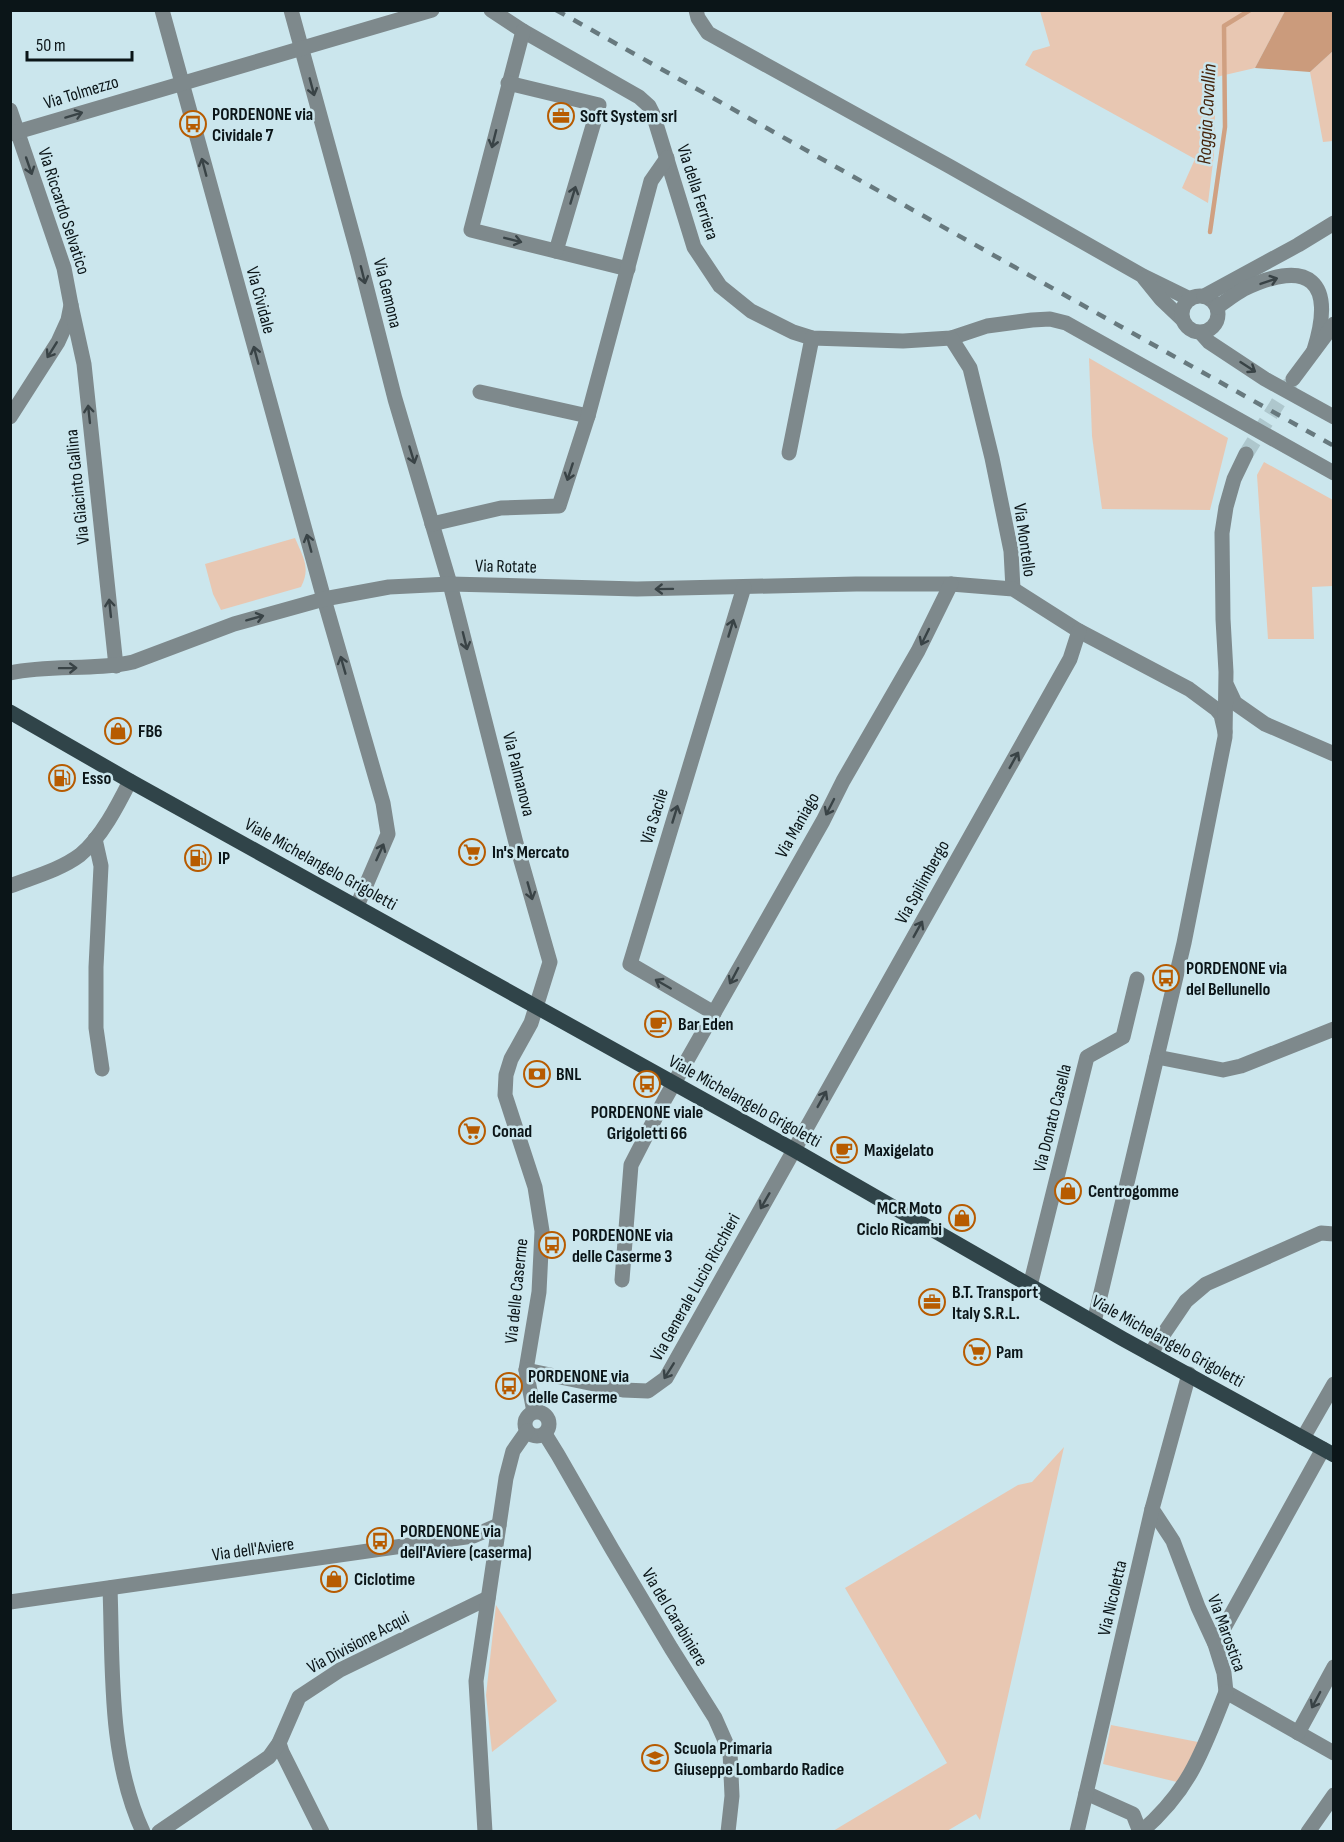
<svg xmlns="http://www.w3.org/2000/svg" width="1344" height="1842" font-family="'Sofia Sans Condensed',sans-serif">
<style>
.green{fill:#e8c7b2}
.forest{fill:#cb9b7c}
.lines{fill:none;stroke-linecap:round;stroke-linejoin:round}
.stream{stroke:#d0a081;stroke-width:4.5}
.minor-tunnel{stroke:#aec7cd;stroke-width:15;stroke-dasharray:15 8;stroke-linecap:butt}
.minor{stroke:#7e898c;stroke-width:15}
.major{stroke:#304449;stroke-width:15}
.rail{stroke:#67797e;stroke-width:4.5;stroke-dasharray:10 10;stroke-linecap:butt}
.oneway{stroke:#394346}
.labels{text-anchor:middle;stroke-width:5;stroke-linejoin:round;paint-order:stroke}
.street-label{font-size:18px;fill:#0b1518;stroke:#cbe6ed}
.poi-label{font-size:18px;font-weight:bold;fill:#0b1518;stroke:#cbe6ed;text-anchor:start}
.water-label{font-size:20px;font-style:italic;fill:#45250d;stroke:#cbe6ed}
</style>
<rect width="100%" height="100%" fill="#cbe6ed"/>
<g class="green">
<polygon points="1040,11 1285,11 1255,68 1216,77 1214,154 1208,203 1182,188 1195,159 1025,65 1033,51 1050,46"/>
<polygon points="1333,51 1333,141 1323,142 1310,72"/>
<polygon points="1089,358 1228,438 1210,510 1102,509 1092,436"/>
<polygon points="1264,462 1333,500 1333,586 1312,587 1314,639 1268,639 1257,475"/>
<path d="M295,538C303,557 311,568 301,587L221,610L213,594L205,564Z"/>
<polygon points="1064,1447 980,1820 976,1814 947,1831 833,1831 947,1763 845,1588 1018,1485 1032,1482"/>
<polygon points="496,1605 557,1701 492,1752 486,1695"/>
<polygon points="1111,1725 1198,1742 1192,1758 1177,1782 1103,1764"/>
</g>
<polygon class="forest" points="1285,11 1333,11 1333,51 1310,72 1255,68"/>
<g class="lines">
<polyline class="stream" points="1210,232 1225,127 1224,26 1250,10"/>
<polyline class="minor-tunnel" points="1246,454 1293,379"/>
<g class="minor">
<polyline points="162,10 324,599 383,803 388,834 357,906"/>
<polyline points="291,10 358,254 395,399 450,584 516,843 550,962 531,1023 511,1059 506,1075 505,1095 535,1187 542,1231 539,1292 526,1370 534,1412"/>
<polyline points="491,10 523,31 639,97 649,106 653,114 694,247 720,286 751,311 793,332 812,338 903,341 951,338 987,326 1032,320 1050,319 1066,323 1334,473"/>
<polyline points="696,10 698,18 708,33 949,166 1143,276 1190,299"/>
<polyline points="523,31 471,230 628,269"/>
<polyline points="508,83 599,105 556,251"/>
<polyline points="10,110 64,268 71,305 68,320 58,342 10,417"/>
<polyline points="10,134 432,10"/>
<polyline points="1144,278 1161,299 1181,318"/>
<circle cx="1200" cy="314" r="18"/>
<polyline points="1204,296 1298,245 1334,223"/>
<polyline points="71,305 84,364 116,666"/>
<path d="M1217,307C1226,301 1235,294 1244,289C1309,258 1336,281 1314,350"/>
<polyline points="1201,333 1209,342 1265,379 1334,417"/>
<polyline points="951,338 970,368 992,458 1011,551 1013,589"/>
<polyline points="1293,379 1334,324"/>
<polyline points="480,392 588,416"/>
<polyline points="789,453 812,338"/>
<polyline points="432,524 501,508 559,506 588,416 651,181 667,158"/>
<path d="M10,673C51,664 93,671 133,662L234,624L324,599L389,587L450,584L637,589L856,584H951L1013,589L1079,631L1189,689L1216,709L1221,715L1225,732"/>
<polyline points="1227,686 1235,703 1265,724 1334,754"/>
<polyline points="95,839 101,866 96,967 96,1028 102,1069"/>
<path d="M10,886C33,877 60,870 80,855C101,838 118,805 130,781"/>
<polyline points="714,1013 630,964 744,587"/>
<polyline points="1157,1057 1223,1070 1241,1066 1334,1029"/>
<polyline points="622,1280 631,1165 665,1099 823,821 843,781 918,651 951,584"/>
<polyline points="1030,1286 1087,1057 1123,1037 1137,979"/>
<polyline points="1094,1322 1184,943 1225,737 1226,672 1223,619 1222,533 1226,507 1234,479 1246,454"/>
<polyline points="1150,1354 1186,1301 1206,1284 1321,1233 1334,1234"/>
<polyline points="526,1370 623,1390 648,1391 666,1378 1070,659 1079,631"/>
<circle cx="537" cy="1424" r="12"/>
<polyline points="545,1434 558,1455 612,1549 671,1648 715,1718 730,1752 732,1796 728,1832"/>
<polyline points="1303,1438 1334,1384"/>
<polyline points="1152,1509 1173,1541 1198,1607 1215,1644 1224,1673 1226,1692 1334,1753"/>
<path d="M110,1588C113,1669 108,1756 143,1832"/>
<polyline points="10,1602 473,1536 499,1525"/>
<polyline points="1215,1644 1323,1449"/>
<polyline points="1298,1733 1334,1667"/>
<polyline points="279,1743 282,1752 322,1832"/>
<polyline points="1086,1793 1133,1814 1140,1832"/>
<polyline points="159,1832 269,1757 279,1743 299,1697 340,1670 488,1598"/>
<polyline points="485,1832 476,1681 506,1478 513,1451 527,1431"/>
<polyline points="1077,1832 1152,1509 1189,1374"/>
<path d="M1141,1832C1191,1789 1203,1750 1226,1692"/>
<polyline points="1308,1832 1334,1795"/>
</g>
<polyline class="major" points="10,712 130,781 794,1150 1123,1339 1334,1455"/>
<polyline class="rail" points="556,10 1334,446"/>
</g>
<defs><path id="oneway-shaft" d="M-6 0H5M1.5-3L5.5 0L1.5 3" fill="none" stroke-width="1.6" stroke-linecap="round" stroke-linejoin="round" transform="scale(1.5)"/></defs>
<g class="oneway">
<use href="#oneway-shaft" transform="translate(312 87) rotate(75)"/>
<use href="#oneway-shaft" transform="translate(74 115) rotate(-17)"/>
<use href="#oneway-shaft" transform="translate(494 139) rotate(104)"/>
<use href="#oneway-shaft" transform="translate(29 166) rotate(71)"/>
<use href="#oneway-shaft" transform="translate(204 167) rotate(-105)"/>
<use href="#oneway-shaft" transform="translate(573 195) rotate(-73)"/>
<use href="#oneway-shaft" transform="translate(513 240) rotate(14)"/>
<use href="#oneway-shaft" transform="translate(363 275) rotate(76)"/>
<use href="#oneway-shaft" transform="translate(1269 281) rotate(-19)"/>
<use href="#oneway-shaft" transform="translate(52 350) rotate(122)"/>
<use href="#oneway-shaft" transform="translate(256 355) rotate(-105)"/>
<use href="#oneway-shaft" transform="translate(1248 367) rotate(33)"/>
<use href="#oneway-shaft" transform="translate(89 414) rotate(-96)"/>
<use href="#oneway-shaft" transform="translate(412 455) rotate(73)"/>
<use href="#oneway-shaft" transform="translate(570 472) rotate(108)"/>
<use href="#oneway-shaft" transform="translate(309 543) rotate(-105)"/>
<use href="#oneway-shaft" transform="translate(664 589) rotate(179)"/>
<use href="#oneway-shaft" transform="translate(110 608) rotate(-96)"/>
<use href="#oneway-shaft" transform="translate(255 618) rotate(-15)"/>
<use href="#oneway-shaft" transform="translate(731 628) rotate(-73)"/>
<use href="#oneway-shaft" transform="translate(925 637) rotate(116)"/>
<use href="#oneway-shaft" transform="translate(465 641) rotate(76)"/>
<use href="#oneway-shaft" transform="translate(343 665) rotate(-106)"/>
<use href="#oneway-shaft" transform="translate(68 668) rotate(-1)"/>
<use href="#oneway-shaft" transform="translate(1014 760) rotate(-61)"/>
<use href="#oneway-shaft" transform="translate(830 807) rotate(117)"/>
<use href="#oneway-shaft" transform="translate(675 814) rotate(-73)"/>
<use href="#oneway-shaft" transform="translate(380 852) rotate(-66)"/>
<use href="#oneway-shaft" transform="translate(530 891) rotate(74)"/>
<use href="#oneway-shaft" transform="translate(918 929) rotate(-61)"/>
<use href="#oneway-shaft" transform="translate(734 976) rotate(118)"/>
<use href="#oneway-shaft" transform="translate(663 984) rotate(-150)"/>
<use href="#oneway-shaft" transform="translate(822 1099) rotate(-61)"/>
<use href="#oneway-shaft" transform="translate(765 1201) rotate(120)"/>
<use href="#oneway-shaft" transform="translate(669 1371) rotate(122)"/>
<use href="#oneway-shaft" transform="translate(1316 1700) rotate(118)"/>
</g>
<defs>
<symbol id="office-ring" viewBox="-11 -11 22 22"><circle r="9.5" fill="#cbe6ed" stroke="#b75b00" stroke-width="1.5"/><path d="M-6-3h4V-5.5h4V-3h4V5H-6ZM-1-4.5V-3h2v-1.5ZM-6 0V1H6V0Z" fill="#b75b00"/></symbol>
<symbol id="bus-ring" viewBox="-11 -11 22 22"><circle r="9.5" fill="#cbe6ed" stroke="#b75b00" stroke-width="1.5"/><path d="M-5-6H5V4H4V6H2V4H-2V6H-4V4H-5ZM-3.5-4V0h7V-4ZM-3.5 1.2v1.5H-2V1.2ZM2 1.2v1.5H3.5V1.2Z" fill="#b75b00"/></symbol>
<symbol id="shop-ring" viewBox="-11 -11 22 22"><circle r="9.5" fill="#cbe6ed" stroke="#b75b00" stroke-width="1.5"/><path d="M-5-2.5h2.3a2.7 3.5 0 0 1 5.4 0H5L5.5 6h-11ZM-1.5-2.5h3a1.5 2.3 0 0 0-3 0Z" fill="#b75b00"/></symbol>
<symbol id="fuel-ring" viewBox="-11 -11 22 22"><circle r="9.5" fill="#cbe6ed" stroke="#b75b00" stroke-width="1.5"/><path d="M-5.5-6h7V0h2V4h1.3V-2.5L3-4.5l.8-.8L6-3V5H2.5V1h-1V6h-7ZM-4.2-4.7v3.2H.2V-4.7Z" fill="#b75b00"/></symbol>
<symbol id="supermarket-ring" viewBox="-11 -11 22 22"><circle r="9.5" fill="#cbe6ed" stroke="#b75b00" stroke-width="1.5"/><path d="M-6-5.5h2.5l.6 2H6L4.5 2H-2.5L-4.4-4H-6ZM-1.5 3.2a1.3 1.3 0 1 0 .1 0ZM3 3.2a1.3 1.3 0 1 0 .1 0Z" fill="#b75b00"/></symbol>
<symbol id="cafe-ring" viewBox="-11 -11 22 22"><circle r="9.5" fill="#cbe6ed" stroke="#b75b00" stroke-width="1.5"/><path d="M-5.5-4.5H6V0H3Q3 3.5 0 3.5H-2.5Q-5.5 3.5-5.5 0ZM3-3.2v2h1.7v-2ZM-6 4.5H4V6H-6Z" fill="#b75b00"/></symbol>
<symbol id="bank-ring" viewBox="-11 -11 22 22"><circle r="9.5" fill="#cbe6ed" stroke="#b75b00" stroke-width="1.5"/><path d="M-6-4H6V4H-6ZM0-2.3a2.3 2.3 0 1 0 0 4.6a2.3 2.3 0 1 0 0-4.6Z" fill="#b75b00"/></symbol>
<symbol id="school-ring" viewBox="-11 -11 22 22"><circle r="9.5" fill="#cbe6ed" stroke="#b75b00" stroke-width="1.5"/><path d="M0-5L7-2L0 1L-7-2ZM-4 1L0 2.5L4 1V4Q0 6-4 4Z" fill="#b75b00"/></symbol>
</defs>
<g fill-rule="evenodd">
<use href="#office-ring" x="546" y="101" width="30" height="30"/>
<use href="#bus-ring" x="178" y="109" width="30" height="30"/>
<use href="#shop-ring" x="103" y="716" width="30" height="30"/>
<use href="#fuel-ring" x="47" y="763" width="30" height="30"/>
<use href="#supermarket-ring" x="457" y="837" width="30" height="30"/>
<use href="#fuel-ring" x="183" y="843" width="30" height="30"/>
<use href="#bus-ring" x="1151" y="963" width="30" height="30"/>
<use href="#cafe-ring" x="643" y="1009" width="30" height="30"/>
<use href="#bank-ring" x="522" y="1059" width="30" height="30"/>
<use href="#bus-ring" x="632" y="1069" width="30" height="30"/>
<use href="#supermarket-ring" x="457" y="1116" width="30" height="30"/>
<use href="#cafe-ring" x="829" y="1135" width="30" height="30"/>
<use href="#shop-ring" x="1053" y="1176" width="30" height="30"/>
<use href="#shop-ring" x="947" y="1203" width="30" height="30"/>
<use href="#bus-ring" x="537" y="1230" width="30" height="30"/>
<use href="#office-ring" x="917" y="1287" width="30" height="30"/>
<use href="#supermarket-ring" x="962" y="1337" width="30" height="30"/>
<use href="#bus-ring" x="494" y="1371" width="30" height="30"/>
<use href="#bus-ring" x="365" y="1526" width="30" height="30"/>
<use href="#shop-ring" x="319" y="1564" width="30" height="30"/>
<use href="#school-ring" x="640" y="1743" width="30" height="30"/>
</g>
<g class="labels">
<g class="street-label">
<text transform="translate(81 92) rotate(-17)" y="6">Via Tolmezzo</text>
<text transform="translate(698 192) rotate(72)" y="6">Via della Ferriera</text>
<text transform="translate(64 211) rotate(72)" y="6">Via Riccardo Selvatico</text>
<text transform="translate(388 293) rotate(76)" y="6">Via Gemona</text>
<text transform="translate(261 300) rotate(75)" y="6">Via Cividale</text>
<text transform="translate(77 487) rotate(-96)" y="6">Via Giacinto Gallina</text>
<text transform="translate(1025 540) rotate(82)" y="6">Via Montello</text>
<text transform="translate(506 566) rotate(1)" y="6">Via Rotate</text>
<text transform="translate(519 774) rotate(76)" y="6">Via Palmanova</text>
<text transform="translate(654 816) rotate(-73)" y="6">Via Sacile</text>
<text transform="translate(797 825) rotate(-61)" y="6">Via Maniago</text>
<text transform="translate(321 864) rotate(29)" y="6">Viale Michelangelo Grigoletti</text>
<text transform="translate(922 882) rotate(-61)" y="6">Via Spilimbergo</text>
<text transform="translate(745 1101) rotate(29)" y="6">Viale Michelangelo Grigoletti</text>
<text transform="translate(1052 1118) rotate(-76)" y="6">Via Donato Casella</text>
<text transform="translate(695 1287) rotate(-61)" y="6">Via Generale Lucio Ricchieri</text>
<text transform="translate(516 1291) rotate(-84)" y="6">Via delle Caserme</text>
<text transform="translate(1168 1341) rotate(29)" y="6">Viale Michelangelo Grigoletti</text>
<text transform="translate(253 1549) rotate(-8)" y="6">Via dell'Aviere</text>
<text transform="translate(1112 1598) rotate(-77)" y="6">Via Nicoletta</text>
<text transform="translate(675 1617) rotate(59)" y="6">Via del Carabiniere</text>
<text transform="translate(1227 1633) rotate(70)" y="6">Via Marostica</text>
<text transform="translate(358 1642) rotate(-28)" y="6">Via Divisione Acqui</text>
</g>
<g class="poi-label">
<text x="212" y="120">PORDENONE via<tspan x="212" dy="21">Cividale 7</tspan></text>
<text x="580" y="122">Soft System srl</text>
<text x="138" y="737">FB6</text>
<text x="82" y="784">Esso</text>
<text x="492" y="858">In's Mercato</text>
<text x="218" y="864">IP</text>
<text x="1186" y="974">PORDENONE via<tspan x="1186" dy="21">del Bellunello</tspan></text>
<text x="678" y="1030">Bar Eden</text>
<text x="556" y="1080">BNL</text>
<text x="647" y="1118" text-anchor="middle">PORDENONE viale<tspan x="647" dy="21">Grigoletti 66</tspan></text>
<text x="492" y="1137">Conad</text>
<text x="864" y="1156">Maxigelato</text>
<text x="1088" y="1197">Centrogomme</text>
<text x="942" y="1214" text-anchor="end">MCR Moto<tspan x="942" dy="21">Ciclo Ricambi</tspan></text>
<text x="572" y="1241">PORDENONE via<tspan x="572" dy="21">delle Caserme 3</tspan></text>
<text x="952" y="1298">B.T. Transport<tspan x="952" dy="21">Italy S.R.L.</tspan></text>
<text x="996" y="1358">Pam</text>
<text x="528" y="1382">PORDENONE via<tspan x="528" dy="21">delle Caserme</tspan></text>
<text x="400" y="1537">PORDENONE via<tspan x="400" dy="21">dell'Aviere (caserma)</tspan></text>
<text x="354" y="1585">Ciclotime</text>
<text x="674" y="1754">Scuola Primaria<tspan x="674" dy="21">Giuseppe Lombardo Radice</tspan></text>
</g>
<g class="water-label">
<text transform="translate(1206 114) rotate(-87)" y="7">Roggia Cavallin</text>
</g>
</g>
<rect width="1344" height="1842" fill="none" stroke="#0b1518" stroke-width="24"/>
<path d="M27 51v9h105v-9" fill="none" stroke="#0b1518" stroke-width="3"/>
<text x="36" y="51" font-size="18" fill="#0b1518" stroke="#cbe6ed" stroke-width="4.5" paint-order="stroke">50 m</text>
</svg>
